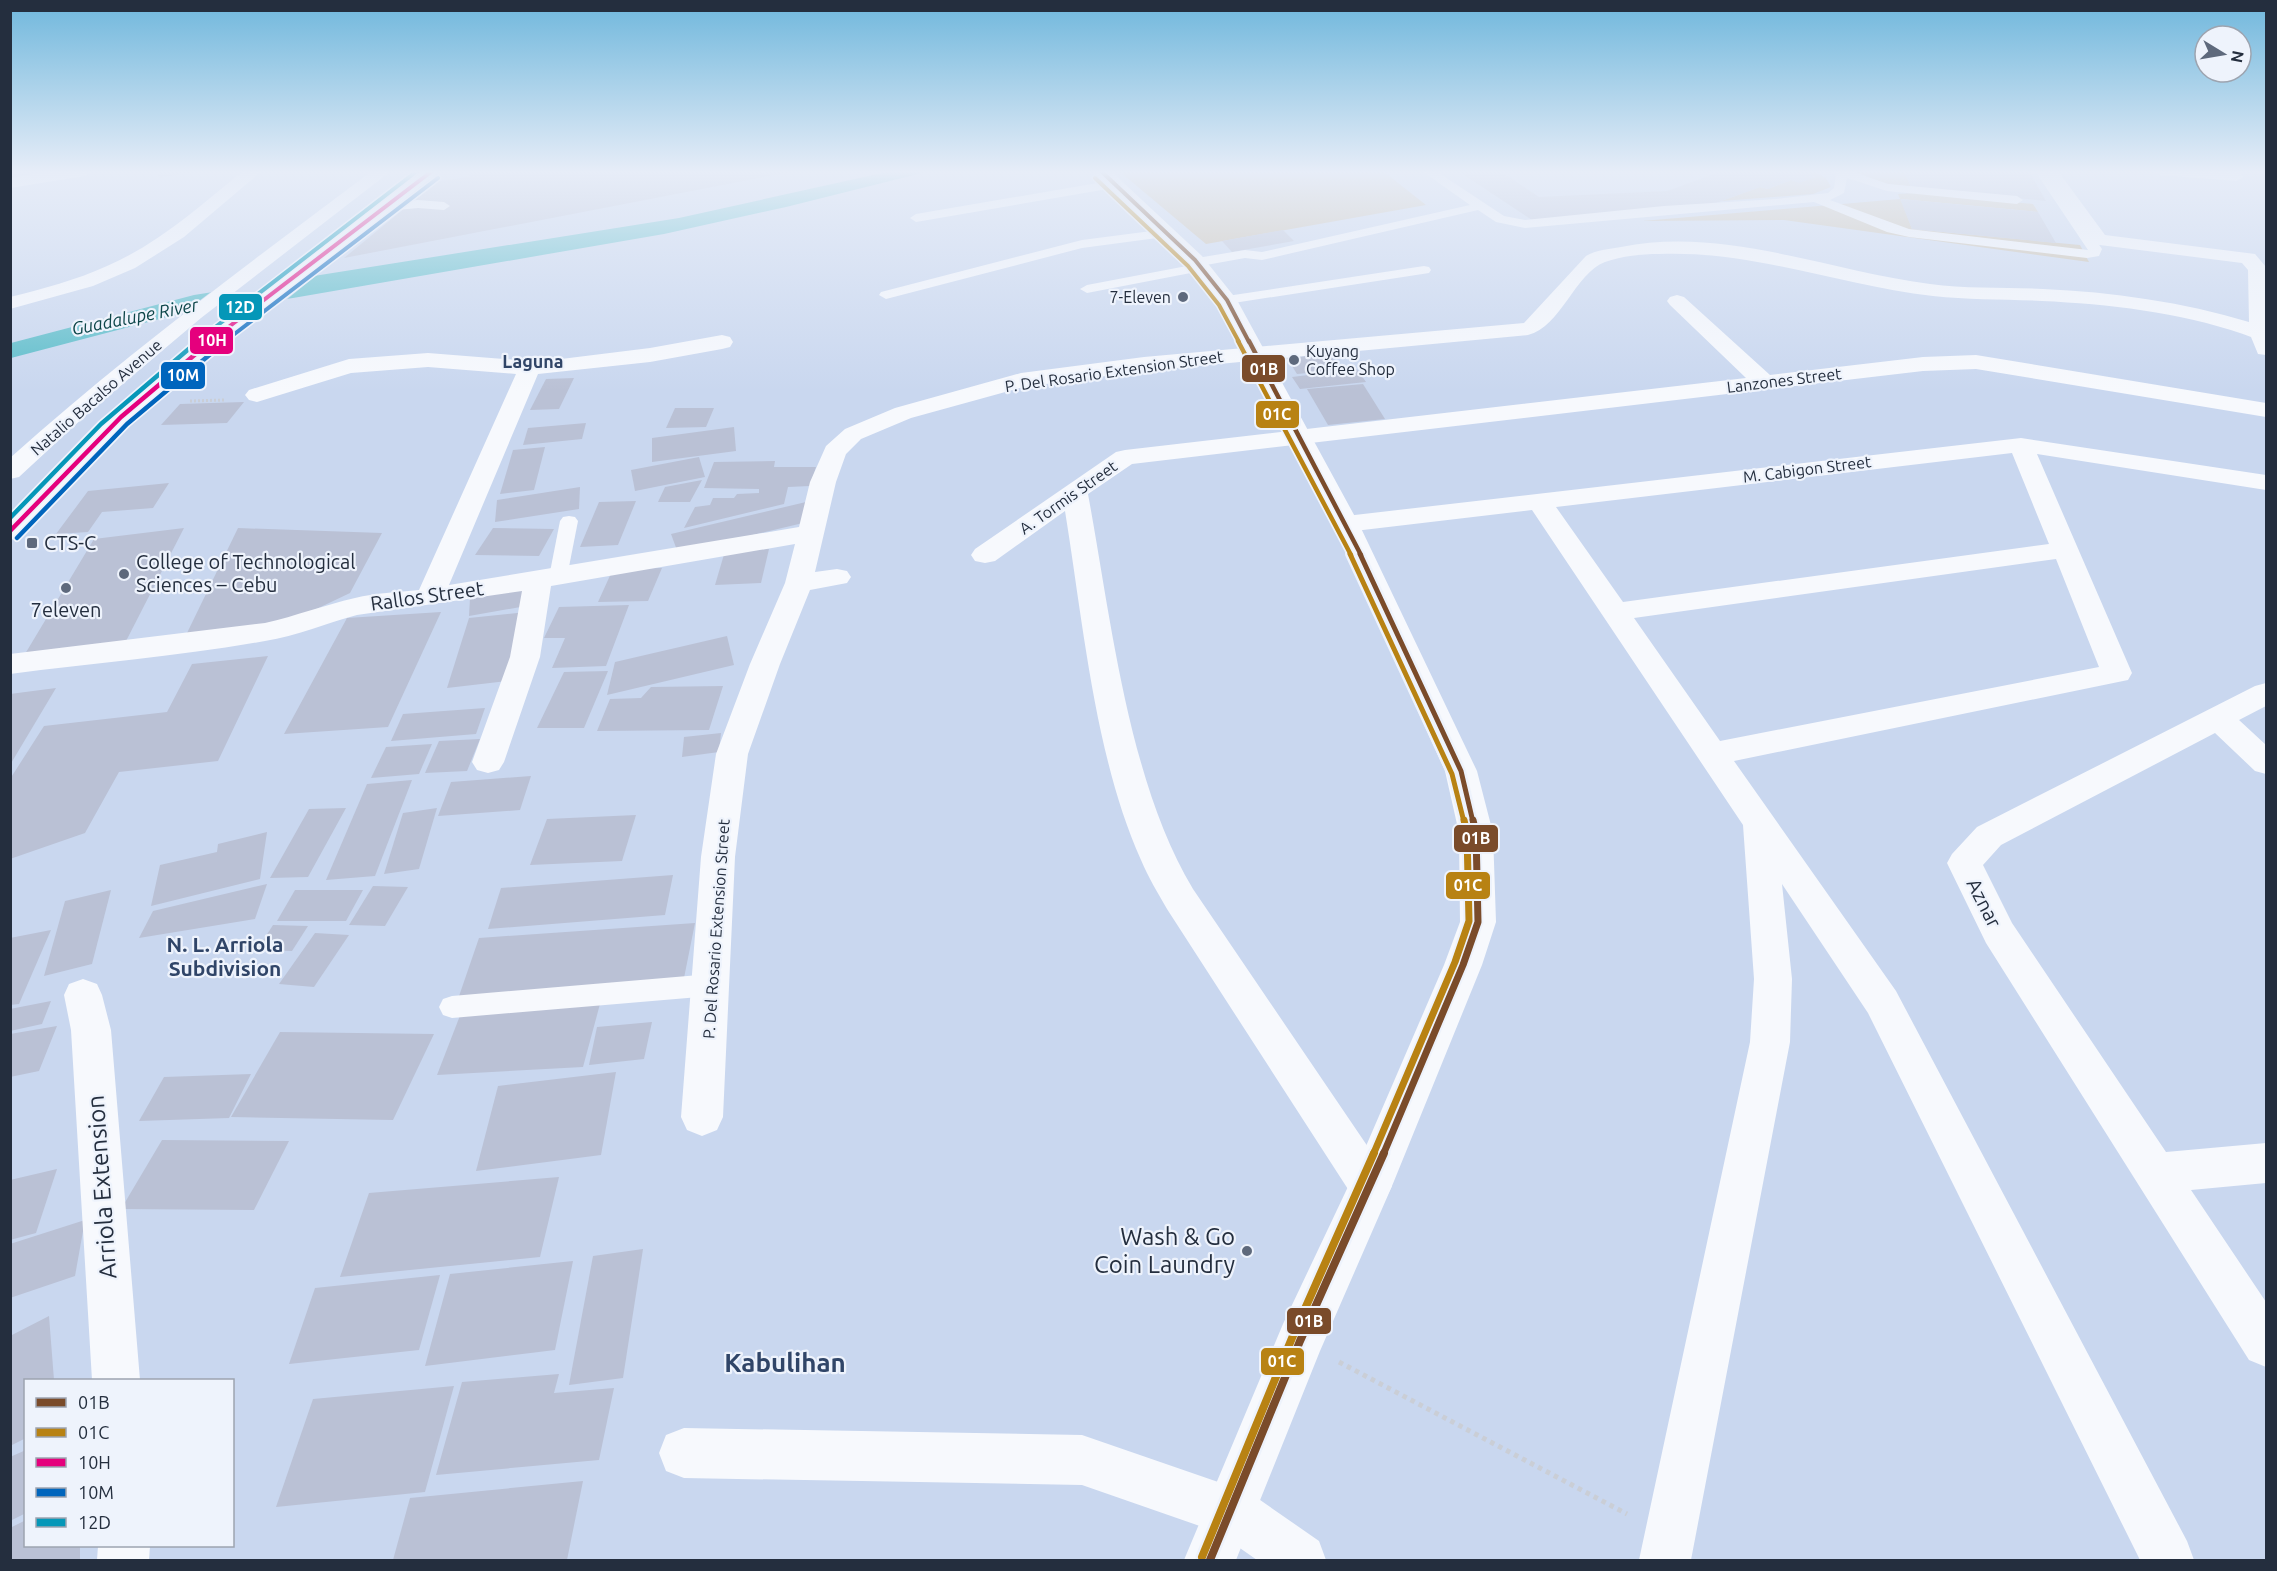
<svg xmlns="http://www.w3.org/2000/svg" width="2277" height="1571" font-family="Ubuntu,sans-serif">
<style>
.green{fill:#c8bca6}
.water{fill:#5abcc9}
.pier{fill:#c9d7ef}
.building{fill:#bac1d5}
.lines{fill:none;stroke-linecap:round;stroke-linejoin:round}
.path-far1{stroke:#caced6;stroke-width:3;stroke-dasharray:2 2;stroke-linecap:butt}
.path{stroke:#caced6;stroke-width:5;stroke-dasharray:4.5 4.5;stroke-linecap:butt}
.service{fill:#f7f9fd;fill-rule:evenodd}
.minor{fill:#f7f9fd;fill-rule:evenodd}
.tertiary{fill:#f7f9fd;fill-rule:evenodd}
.primary{fill:#f7f9fd;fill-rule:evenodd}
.bus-1-far4-casing{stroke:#eef3fc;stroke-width:7}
.bus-1-far3-casing{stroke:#eef3fc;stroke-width:8}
.bus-1-far2-casing{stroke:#eef3fc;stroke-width:10}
.bus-1-far1-casing{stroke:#eef3fc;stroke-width:11}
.bus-1-casing{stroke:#eef3fc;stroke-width:13}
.bus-2-far4-casing{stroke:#eef3fc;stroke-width:7}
.bus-2-far3-casing{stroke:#eef3fc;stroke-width:8}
.bus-2-far2-casing{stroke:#eef3fc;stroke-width:10}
.bus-2-far1-casing{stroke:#eef3fc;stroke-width:11}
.bus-2-casing{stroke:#eef3fc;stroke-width:13}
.bus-3-far1-casing{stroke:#eef3fc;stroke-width:7}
.bus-3-casing{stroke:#eef3fc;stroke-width:8}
.bus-4-far1-casing{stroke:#eef3fc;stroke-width:7}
.bus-4-casing{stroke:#eef3fc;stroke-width:8}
.bus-5-far1-casing{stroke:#eef3fc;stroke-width:7}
.bus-5-casing{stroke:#eef3fc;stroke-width:8}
.bus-1-far4{stroke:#7a4b2a;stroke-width:4}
.bus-1-far3{stroke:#7a4b2a;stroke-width:4.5}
.bus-1-far2{stroke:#7a4b2a;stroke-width:5}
.bus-1-far1{stroke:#7a4b2a;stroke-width:7}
.bus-1{stroke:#7a4b2a;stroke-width:8}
.bus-2-far4{stroke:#b88213;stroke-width:4}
.bus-2-far3{stroke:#b88213;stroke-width:4.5}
.bus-2-far2{stroke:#b88213;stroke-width:5}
.bus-2-far1{stroke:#b88213;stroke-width:7}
.bus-2{stroke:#b88213;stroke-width:8}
.bus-3-far1{stroke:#e5007d;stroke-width:4}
.bus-3{stroke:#e5007d;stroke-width:4.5}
.bus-4-far1{stroke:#0065bd;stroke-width:4}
.bus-4{stroke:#0065bd;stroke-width:4.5}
.bus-5-far1{stroke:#0597b8;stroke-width:4}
.bus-5{stroke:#0597b8;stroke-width:4.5}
.poi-dot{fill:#5e697c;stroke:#eef3fc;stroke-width:2}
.labels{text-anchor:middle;stroke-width:4.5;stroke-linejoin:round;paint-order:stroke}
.far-poi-label{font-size:16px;fill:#242e3e;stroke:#eef3fc;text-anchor:end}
.far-street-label{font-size:16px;fill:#242e3e;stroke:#eef3fc}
.far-water-label{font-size:18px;font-style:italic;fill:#0d4649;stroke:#eef3fc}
.far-neighbourhood-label{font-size:18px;font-weight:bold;fill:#304568;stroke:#eef3fc}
.poi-label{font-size:20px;fill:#242e3e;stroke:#eef3fc;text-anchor:start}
.street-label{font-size:20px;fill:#242e3e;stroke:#eef3fc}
.neighbourhood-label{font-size:21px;font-weight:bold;fill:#304568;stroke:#eef3fc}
.near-street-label{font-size:24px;fill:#242e3e;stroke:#eef3fc}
.near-poi-label{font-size:24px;fill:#242e3e;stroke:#eef3fc;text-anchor:end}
.near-neighbourhood-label{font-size:26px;font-weight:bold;fill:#304568;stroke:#eef3fc}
.line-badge{stroke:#eef3fc;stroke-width:2}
.badge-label{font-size:16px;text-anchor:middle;font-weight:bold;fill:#fff}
</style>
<rect width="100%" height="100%" fill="#c9d7ef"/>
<g class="green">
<polygon points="1119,171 1383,171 1426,205 1206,244"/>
<polygon points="1853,171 1904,171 1911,187 1881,183"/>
<polygon points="1815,172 1826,178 1831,187 1813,194 1721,201 1760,187 1768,189 1791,180 1815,177 1809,174"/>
<polygon points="1915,193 2033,204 2038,212 1901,199 1912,229 2080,245 2089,262 1784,220 1642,221 1900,199 1898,194"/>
</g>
<polygon class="water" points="891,171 930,171 786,207 664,234 293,298 171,316 11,358 11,343 194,295 679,218"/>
<polygon class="pier" points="318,274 286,300 179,316 215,289"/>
<g class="building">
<polygon points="157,171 190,171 190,172 159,178"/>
<polygon points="472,171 511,171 511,173 537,171 790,172 344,258 438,181 469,177"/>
<polygon points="1458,171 1500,171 1539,197 1667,191 1722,171 1816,171 1809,174 1816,177 1799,183 1791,180 1768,189 1760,187 1705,207 1532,220"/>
<polygon points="1904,171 2029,171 2046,201 1911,187"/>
<polygon points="1900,199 2038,212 2056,243 1912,229"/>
<polygon points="1283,230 1294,241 1232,252 1222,241"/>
<polygon points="1330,354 1340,370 1297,374 1287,358"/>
<polygon points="1357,369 1366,382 1300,389 1292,377"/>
<polygon points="574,378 559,409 530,410 546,379"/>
<polygon points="1363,384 1385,419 1328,425 1307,389"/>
<polygon points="244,402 227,423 161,425 180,404"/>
<polygon points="675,408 714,408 706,427 666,428"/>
<polygon points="586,423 582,439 523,445 528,428"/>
<polygon points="734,427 736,451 652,462 652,438"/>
<polygon points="545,447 534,490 500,494 513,450"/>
<polygon points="699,457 705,477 635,491 631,470"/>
<polygon points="775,461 774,467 816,467 810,486 788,487 784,504 684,528 695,507 710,505 713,498 734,498 737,494 759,493 759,489 704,488 714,462"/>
<polygon points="702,480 690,502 658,502 665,487"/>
<polygon points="169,483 153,508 102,512 88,532 56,534 88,491"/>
<polygon points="580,487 579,509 495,522 497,500"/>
<polygon points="636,501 618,545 580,547 599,502"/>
<polygon points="806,502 803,523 678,553 671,534"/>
<polygon points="184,528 124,645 22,659 94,539"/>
<polygon points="238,528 382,533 350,593 287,623 187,633"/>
<polygon points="493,528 554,529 539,556 475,555"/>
<polygon points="769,549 761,583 715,585 725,551"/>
<polygon points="662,568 648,601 598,602 613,569"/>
<polygon points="527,587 526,606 469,616 470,598"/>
<polygon points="629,605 606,666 552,668 565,638 544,638 559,607"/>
<polygon points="441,612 388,727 284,734 347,618"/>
<polygon points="526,612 507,681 447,688 469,618"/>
<polygon points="727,636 734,665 607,695 615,662"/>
<polygon points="268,656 218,761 119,772 85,833 10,859 10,779 44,726 167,712 192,664"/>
<polygon points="608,671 584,728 537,728 564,672"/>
<polygon points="723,686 709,730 597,731 610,699 641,698 651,687"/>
<polygon points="56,688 10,765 10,694"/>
<polygon points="485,708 476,734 391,741 403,714"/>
<polygon points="721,733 719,752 682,757 684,737"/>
<polygon points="480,739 467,771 425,773 439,741"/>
<polygon points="432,744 419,774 371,778 386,747"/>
<polygon points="531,776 520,810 438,816 451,782"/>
<polygon points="412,780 375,876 326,880 367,784"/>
<polygon points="346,808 308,877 270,878 309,809"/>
<polygon points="437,808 419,869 384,874 403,813"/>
<polygon points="636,815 622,861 530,865 547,819"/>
<polygon points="267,832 260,879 151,906 160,865 217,852 218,844"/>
<polygon points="673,875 665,915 488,929 501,888"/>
<polygon points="267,884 255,919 139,938 153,911"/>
<polygon points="373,886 408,887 385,926 349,925"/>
<polygon points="111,890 92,964 44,976 65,901"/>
<polygon points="295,890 363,890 346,921 277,921"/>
<polygon points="695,923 683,983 458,999 479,938"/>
<polygon points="273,925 308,926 292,951 257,950"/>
<polygon points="51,930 19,1004 10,1005 10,938"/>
<polygon points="315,933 349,935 314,987 279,984"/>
<polygon points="51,1001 42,1024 10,1031 10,1009"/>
<polygon points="600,1004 583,1067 437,1075 461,1013"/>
<polygon points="652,1022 644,1059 589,1065 597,1027"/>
<polygon points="57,1026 39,1071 10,1077 10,1034"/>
<polygon points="280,1032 434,1034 393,1120 231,1117"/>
<polygon points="616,1072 601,1155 476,1171 498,1086"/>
<polygon points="251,1074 229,1118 139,1121 164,1077"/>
<polygon points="162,1140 289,1141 254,1210 121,1209"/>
<polygon points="57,1169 36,1233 10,1240 10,1180"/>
<polygon points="559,1177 540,1257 340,1277 369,1193"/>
<polygon points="85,1220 75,1276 10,1298 10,1244"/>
<polygon points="643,1249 623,1378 569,1385 593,1256"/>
<polygon points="573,1261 555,1350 425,1366 450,1274"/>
<polygon points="440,1275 419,1350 289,1364 315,1288"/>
<polygon points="49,1316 54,1380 26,1380 26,1438 10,1446 10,1336"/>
<polygon points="559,1374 554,1393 614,1388 599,1460 436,1475 462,1382"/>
<polygon points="454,1386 425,1492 276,1507 313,1399"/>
<polygon points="26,1450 26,1513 10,1521 10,1457"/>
<polygon points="583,1481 567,1560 393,1560 410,1498"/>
<polygon points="26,1520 26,1546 80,1546 80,1560 10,1560 10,1528"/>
</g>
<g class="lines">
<polyline class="path-far1" points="190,401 225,400"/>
<polyline class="path" points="1339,1362 1627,1514"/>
<g class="service">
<polygon points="1422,171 1436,171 1504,216 1525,220 1664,206 1776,199 1828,193 1834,188 1836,174 1832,171 1851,171 1888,184 2017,196 2023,200 2017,204 1887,191 1847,178 1844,193 1830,200 1909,229 2088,250 2035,171 2047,171 2102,249 2099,256 2087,258 1909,237 1887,232 1814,202 1525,228 1496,222 1478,210 1262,260 1245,258 1206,265 1208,267 1206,270 1201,271 1087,293 1080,289 1087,285 1192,265 1190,262 1192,259 1197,258 1245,250 1262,252 1470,205"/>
<polygon points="2154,171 2240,171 2243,177 2237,181 2160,175"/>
<polygon points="1115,180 1121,184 1119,187 916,222 910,218 916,214"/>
<polygon points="418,200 444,202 450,206 444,210 418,208 386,211 380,207 386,203"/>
<polygon points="1167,229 1173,233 1172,236 1082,248 886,299 879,295 881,292 1082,240"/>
<polygon points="1424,266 1429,267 1431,270 1429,273 1227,304 1220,300 1227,296"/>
<polygon points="569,516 575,517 578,521 567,577 565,581 551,581 549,577 560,521 563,517"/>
<polygon points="711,974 720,977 724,985 720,993 711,996 452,1018 443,1015 439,1007 443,999 452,996"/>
</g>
<g class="minor">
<path d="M2041,171H2058L2105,235L2255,254L2266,267V355L2258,354L2251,337L2243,334C2179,312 2108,304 2042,301C2005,299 1969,300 1933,296C1841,286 1753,250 1659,254C1642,254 1622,256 1605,262C1575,273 1561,327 1528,335L1144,371L1023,387L911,418L861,439L846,454L836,482L815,572L837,569L847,571L851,577L847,583L810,590L780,664L748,754L735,857L723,1117L717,1130L702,1136L687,1130L681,1117L701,857L716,754L750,664L785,583L795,544L551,586L540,657L504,762L499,770L488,773L477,770L472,762L510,657L522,591L357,615C326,623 297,636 265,641C181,656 95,663 10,674V654L265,623C296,616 324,605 355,598C375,593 398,592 419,590L516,374L428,367L351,373L257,402L249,400L245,395L249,390L349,359L428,353L530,361L553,360L650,348L722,335L730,337L733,342L730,347L722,349L650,362L538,374L449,585L799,527L810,482L826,446L845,429L895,408L1021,373L1144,357L1524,323L1586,256C1596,250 1609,249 1621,247C1724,226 1828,271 1930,284C1967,289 2005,287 2043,289C2112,292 2183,302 2249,322L2248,270L2242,263L2092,244Z"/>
<path d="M1677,295L1684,297L1770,375L1923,357L1976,355L2266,403V417L1976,369L1923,371L1132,464L1088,494C1111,618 1128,781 1193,889L1385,1172L1392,1186L1385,1200L1370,1206L1355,1200L1167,909C1158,893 1148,877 1141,860C1095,758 1083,622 1065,511L995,561L985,563L975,561L971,555L975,549L1116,452L1125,450L1746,378L1670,305L1667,301L1670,297Z"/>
<path d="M2021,438L2266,475V490L2037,454L2132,673L2128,680L1734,761L1896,991L2187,1541L2194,1560H2140L1868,1013L1782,884L1792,979L1790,1042L1691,1560H1639L1750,1042L1754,979L1743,825L1532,510L1346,532L1337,530L1333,524L1337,518L1346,516ZM2012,453L2049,544L1623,602L1556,507ZM2056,559L2099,667L1720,741L1634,618Z"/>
<polygon points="2266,683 2266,706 2239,720 2266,745 2266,774 2255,771 2215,733 2001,845 1983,865 2012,923 2166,1152 2266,1143 2266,1183 2191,1190 2266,1302 2266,1367 2249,1360 1986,943 1947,863 1952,854 1977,827 2255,686"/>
<polygon points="83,979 97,984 102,995 111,1030 140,1380 92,1380 71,1030 64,995 69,984"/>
<polygon points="684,1428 1082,1435 1250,1493 1319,1541 1326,1560 1257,1560 1217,1532 1082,1485 684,1478 666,1471 659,1453 666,1435"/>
<polygon points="98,1546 150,1546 149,1560 97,1560"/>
</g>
<g class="tertiary">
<polygon points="51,171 93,171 85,176 10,188 10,178"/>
<path d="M243,171H262L184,237L135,268L93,286L10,309V297C43,289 76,280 107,266C158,244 200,206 243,171Z"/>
<polygon points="1093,171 1111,171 1202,256 1237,300 1359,524 1477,771 1493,833 1496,922 1482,965 1392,1186 1320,1351 1236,1560 1184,1560 1283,1324 1354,1174 1444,965 1460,922 1459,833 1445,771 1333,524 1218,302 1188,264"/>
</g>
<g class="primary">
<path d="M372,171H391L201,318L86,415L19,477L10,479V458C125,355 248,264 372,171Z"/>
<path d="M421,171H440L196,365L145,408L75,477L19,538L10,540V516C49,475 88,434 130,397C222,317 324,246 421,171Z"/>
</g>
<defs>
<polyline id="bus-1-far4" points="1101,171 1195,260 1227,300 1249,342"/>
<polyline id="bus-1-far3" points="1249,341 1361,555"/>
<polyline id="bus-1-far2" points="1360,554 1461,771 1473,822"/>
<polyline id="bus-1-far1" points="1383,1155 1463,965 1478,922 1476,833 1473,820"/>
<polyline id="bus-1" points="1210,1560 1300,1341 1384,1153"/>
<polyline id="bus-2-far4" points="1095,178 1188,266 1219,305 1239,342"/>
<polyline id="bus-2-far3" points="1238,341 1351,555"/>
<polyline id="bus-2-far2" points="1350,554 1452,774 1464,822"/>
<polyline id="bus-2-far1" points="1373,1155 1455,962 1469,921 1467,834 1464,820"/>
<polyline id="bus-2" points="1202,1557 1292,1338 1374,1153"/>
<polyline id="bus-3-far1" points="209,342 432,171"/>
<polyline id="bus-3" points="10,531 121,417 211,341"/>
<polyline id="bus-4-far1" points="224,342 438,178"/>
<polyline id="bus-4" points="17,538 127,424 226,341"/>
<polyline id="bus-5-far1" points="196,342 417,171"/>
<polyline id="bus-5" points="10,518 101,424 198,341"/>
</defs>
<use href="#bus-1-far4" class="bus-1-far4-casing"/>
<use href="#bus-1-far3" class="bus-1-far3-casing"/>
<use href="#bus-1-far2" class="bus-1-far2-casing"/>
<use href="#bus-1-far1" class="bus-1-far1-casing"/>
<use href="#bus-1" class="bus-1-casing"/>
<use href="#bus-2-far4" class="bus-2-far4-casing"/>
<use href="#bus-2-far3" class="bus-2-far3-casing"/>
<use href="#bus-2-far2" class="bus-2-far2-casing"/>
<use href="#bus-2-far1" class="bus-2-far1-casing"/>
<use href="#bus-2" class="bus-2-casing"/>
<use href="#bus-3-far1" class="bus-3-far1-casing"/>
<use href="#bus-3" class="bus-3-casing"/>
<use href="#bus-4-far1" class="bus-4-far1-casing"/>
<use href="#bus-4" class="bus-4-casing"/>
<use href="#bus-5-far1" class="bus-5-far1-casing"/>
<use href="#bus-5" class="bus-5-casing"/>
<use href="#bus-1-far4" class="bus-1-far4"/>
<use href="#bus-1-far3" class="bus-1-far3"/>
<use href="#bus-1-far2" class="bus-1-far2"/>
<use href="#bus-1-far1" class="bus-1-far1"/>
<use href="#bus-1" class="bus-1"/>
<use href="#bus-2-far4" class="bus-2-far4"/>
<use href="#bus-2-far3" class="bus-2-far3"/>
<use href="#bus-2-far2" class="bus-2-far2"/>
<use href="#bus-2-far1" class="bus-2-far1"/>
<use href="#bus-2" class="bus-2"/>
<use href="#bus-3-far1" class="bus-3-far1"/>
<use href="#bus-3" class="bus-3"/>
<use href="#bus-4-far1" class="bus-4-far1"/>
<use href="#bus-4" class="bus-4"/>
<use href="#bus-5-far1" class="bus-5-far1"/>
<use href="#bus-5" class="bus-5"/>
</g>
<linearGradient id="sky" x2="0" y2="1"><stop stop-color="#6fb7dc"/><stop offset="0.44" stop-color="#e7edf8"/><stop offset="1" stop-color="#e7edf8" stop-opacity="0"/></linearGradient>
<rect width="2277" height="391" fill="url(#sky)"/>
<g class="poi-dot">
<circle cx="1183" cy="297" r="6"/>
<circle cx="1294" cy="360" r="6"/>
<rect x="26" y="537" width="12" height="12" rx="3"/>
<circle cx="124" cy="574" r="6"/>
<circle cx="66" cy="588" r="6"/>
<circle cx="1247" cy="1251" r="6"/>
</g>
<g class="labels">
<g class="far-poi-label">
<text x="1171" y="303">7-Eleven</text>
<text x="1306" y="357" text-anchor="start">Kuyang<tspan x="1306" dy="18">Coffee Shop</tspan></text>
</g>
<g class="far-street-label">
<text transform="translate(1114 371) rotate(-8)" y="6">P. Del Rosario Extension Street</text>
<text transform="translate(1784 380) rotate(-7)" y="6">Lanzones Street</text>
<text transform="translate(96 397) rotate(-41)" y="6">Natalio Bacalso Avenue</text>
<text transform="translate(1807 469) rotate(-7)" y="6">M. Cabigon Street</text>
<text transform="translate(1068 497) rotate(-35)" y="6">A. Tormis Street</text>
<text transform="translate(716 929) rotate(-86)" y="6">P. Del Rosario Extension Street</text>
</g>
<g class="far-water-label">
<text transform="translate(135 317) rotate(-11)" y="6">Guadalupe River</text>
</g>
<g class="far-neighbourhood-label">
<text x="533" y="368">Laguna</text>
</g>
<g class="poi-label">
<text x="44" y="550">CTS-C</text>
<text x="136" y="569">College of Technological<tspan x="136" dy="23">Sciences – Cebu</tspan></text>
<text x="66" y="617" text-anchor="middle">7eleven</text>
</g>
<g class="street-label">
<text transform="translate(427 596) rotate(-8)" y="7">Rallos Street</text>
<text transform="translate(1984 903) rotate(63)" y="7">Aznar</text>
</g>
<g class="neighbourhood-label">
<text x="225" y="952">N. L. Arriola<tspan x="225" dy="24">Subdivision</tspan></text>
</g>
<g class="near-street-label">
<text transform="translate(102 1187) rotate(-94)" y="8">Arriola Extension</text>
</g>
<g class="near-poi-label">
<text x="1235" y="1245">Wash &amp; Go<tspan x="1235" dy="28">Coin Laundry</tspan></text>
</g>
<g class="near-neighbourhood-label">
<text x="785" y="1372">Kabulihan</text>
</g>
</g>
<g class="line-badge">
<rect x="218" y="293" width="45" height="28" rx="6" fill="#0597b8"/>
<rect x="189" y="326" width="45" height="29" rx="6" fill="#e5007d"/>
<rect x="1241" y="354" width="45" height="29" rx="6" fill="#7a4b2a"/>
<rect x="160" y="361" width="46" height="29" rx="6" fill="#0065bd"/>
<rect x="1255" y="400" width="45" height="29" rx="6" fill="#b88213"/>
<rect x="1453" y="824" width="46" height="29" rx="6" fill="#7a4b2a"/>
<rect x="1445" y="871" width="46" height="29" rx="6" fill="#b88213"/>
<rect x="1286" y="1307" width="46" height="28" rx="6" fill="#7a4b2a"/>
<rect x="1260" y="1347" width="45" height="29" rx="6" fill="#b88213"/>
</g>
<g class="badge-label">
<text x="240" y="313">12D</text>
<text x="212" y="346">10H</text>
<text x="1264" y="375">01B</text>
<text x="183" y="381">10M</text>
<text x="1277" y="420">01C</text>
<text x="1476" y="844">01B</text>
<text x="1468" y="891">01C</text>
<text x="1309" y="1327">01B</text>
<text x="1282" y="1367">01C</text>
</g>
<rect width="2277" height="1571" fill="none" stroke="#242e3e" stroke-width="24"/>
<rect x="24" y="1379" width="210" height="168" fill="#eef3fc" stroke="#9da4b0" stroke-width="1.5"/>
<rect x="36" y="1398" width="30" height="9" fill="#7a4b2a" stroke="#9da4b0" stroke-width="1.5"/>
<text x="78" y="1409" font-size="18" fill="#242e3e">01B</text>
<rect x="36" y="1428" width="30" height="9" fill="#b88213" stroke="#9da4b0" stroke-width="1.5"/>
<text x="78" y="1439" font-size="18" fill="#242e3e">01C</text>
<rect x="36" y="1458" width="30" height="9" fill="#e5007d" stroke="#9da4b0" stroke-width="1.5"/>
<text x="78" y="1469" font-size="18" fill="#242e3e">10H</text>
<rect x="36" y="1488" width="30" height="9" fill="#0065bd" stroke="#9da4b0" stroke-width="1.5"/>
<text x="78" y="1499" font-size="18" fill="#242e3e">10M</text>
<rect x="36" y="1518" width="30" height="9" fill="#0597b8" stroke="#9da4b0" stroke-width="1.5"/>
<text x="78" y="1529" font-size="18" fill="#242e3e">12D</text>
<g transform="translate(2223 54) rotate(101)"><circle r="28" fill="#eef3fc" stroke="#9da4b0" stroke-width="1.5"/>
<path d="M0-4.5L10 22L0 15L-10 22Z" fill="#5e697c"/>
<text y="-9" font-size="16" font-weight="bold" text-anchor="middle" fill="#242e3e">N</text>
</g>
</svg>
